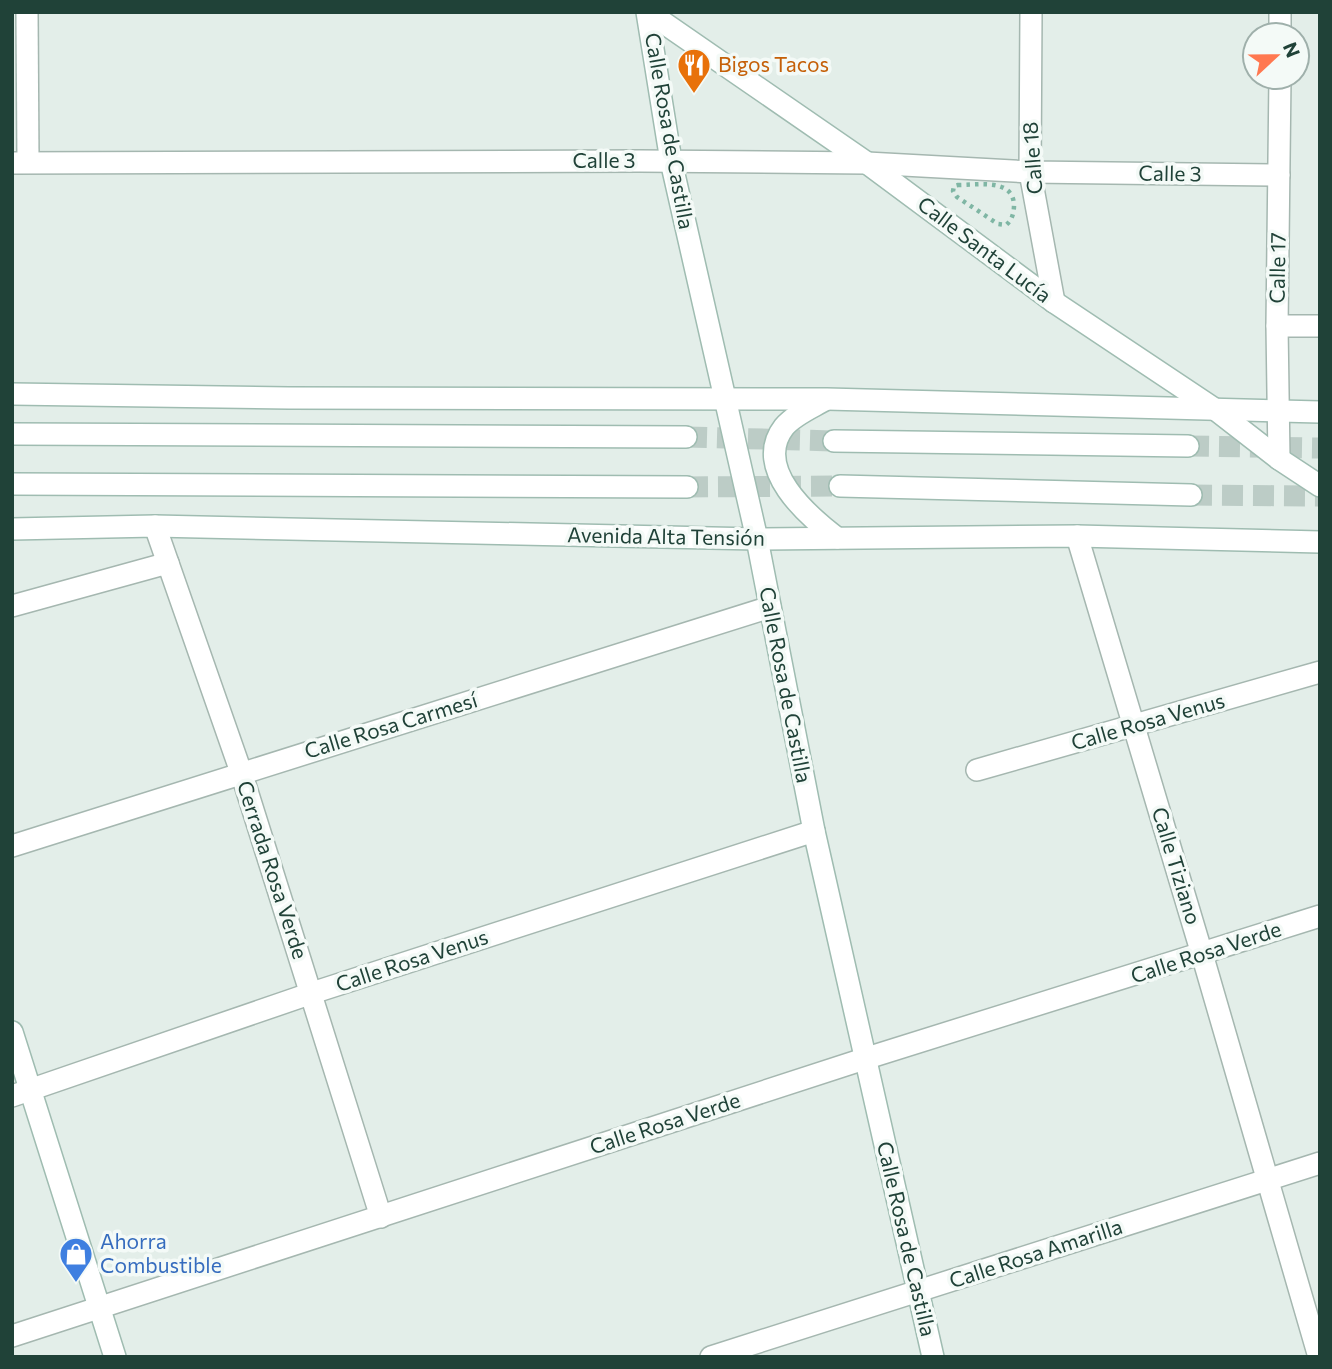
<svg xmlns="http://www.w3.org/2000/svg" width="1332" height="1369" font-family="Commissioner,sans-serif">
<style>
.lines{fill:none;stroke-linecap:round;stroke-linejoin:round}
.secondary-tunnel{stroke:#bcccc6;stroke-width:21;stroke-dasharray:21 10;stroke-linecap:butt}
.street-casing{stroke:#a5b7b0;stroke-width:24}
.secondary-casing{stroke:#9fbcb1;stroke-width:24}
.path{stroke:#7fb6a4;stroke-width:4.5;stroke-dasharray:3.5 5;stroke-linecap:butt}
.street{stroke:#fff;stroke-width:21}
.secondary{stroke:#fff;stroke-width:21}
.labels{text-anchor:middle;stroke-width:7;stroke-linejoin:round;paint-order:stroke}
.food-label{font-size:21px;fill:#c56008;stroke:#f4faf7;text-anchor:start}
.street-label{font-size:21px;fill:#204238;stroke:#f4faf7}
.shop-label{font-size:21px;fill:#366cbe;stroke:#f4faf7;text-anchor:start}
</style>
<rect width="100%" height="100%" fill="#e3eee9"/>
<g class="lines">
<g class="secondary-tunnel">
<polyline points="686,437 834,441"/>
<polyline points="1188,446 1320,448"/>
<polyline points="687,487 840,486"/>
<polyline points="1191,495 1320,496"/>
</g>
<defs>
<g id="street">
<polyline points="27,12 28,162"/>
<polyline points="1031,12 1030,172 1054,302"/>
<polyline points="1280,35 1280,12"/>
<polyline points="12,163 640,161 867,163 1030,172 1279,175"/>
<polyline points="1277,326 1320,326"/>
<polyline points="1279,459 1277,326 1280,77"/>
<polyline points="155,526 241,772 381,1217"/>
<polyline points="1077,536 1202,954 1319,1357"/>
<polyline points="12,606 168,563"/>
<polyline points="977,770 1320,672"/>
<polyline points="12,846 770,607"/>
<polyline points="12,1096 312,993 814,831"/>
<polyline points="12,1336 864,1059 1320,916"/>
<polyline points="711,1357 1320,1163"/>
</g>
<g id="secondary">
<polyline points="647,12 671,161 757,539 814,831 933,1357"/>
<polyline points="648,12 867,163 1054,302 1216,410 1279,459 1320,486"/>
<polyline points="12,394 289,398 827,399 1320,412"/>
<path d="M825,400C811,408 794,415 784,427C752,468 808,516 837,538"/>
<polyline points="12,434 686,437"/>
<polyline points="834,441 1188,446"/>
<polyline points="12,484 687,487"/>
<polyline points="840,486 1191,495"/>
<polyline points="12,529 155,526 757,539 1077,536 1320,542"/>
<polyline points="12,1032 115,1357"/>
</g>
</defs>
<use href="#street" class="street-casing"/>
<use href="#secondary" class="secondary-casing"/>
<path class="path" d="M958,185C978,185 1013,178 1014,205C1014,213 1012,220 1006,225L998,224L957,197L953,191L954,186Z"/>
<use href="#street" class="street"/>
<use href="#secondary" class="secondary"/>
</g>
<defs>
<symbol id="restaurant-pin" viewBox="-11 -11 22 30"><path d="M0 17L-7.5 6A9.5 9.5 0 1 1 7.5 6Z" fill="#e8710a" stroke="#f4faf7"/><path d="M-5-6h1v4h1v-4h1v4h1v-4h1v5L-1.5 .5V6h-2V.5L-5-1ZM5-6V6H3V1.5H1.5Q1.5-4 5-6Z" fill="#fff"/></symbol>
<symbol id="shop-pin" viewBox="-11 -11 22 30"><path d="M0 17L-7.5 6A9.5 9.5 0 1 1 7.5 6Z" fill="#3f7fe0" stroke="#f4faf7"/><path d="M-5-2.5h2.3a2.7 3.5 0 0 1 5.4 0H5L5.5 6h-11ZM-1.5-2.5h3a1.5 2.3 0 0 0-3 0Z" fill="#fff"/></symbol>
</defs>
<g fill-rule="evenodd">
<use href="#restaurant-pin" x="675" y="46" width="38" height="52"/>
<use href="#shop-pin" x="57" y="1235" width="38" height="52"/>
</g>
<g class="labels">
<g class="food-label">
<text x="718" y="72">Bigos Tacos</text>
</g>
<g class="street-label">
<text transform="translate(669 131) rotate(80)" y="7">Calle Rosa de Castilla</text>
<text transform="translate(1033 158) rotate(-94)" y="7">Calle 18</text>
<text x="604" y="168">Calle 3</text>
<text transform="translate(1170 174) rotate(1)" y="7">Calle 3</text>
<text transform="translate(984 250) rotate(37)" y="7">Calle Santa Lucía</text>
<text transform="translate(1278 268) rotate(-89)" y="7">Calle 17</text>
<text transform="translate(666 537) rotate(1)" y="7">Avenida Alta Tensión</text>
<text transform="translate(785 685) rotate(79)" y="7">Calle Rosa de Castilla</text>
<text transform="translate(1148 722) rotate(-16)" y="7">Calle Rosa Venus</text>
<text transform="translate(391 726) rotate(-17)" y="7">Calle Rosa Carmesí</text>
<text transform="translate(1176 866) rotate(73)" y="7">Calle Tiziano</text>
<text transform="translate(272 870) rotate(72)" y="7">Cerrada Rosa Verde</text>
<text transform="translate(1206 953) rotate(-18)" y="7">Calle Rosa Verde</text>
<text transform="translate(412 961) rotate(-18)" y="7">Calle Rosa Venus</text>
<text transform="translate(665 1124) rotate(-18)" y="7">Calle Rosa Verde</text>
<text transform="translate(906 1239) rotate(77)" y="7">Calle Rosa de Castilla</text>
<text transform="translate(1036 1254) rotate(-18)" y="7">Calle Rosa Amarilla</text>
</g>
<g class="shop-label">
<text x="100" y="1249">Ahorra<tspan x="100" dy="24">Combustible</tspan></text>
</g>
</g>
<rect width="1332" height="1369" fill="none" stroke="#204238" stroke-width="28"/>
<g transform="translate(1276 56) rotate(68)"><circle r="33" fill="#f4faf7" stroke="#9fb0ab" stroke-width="2"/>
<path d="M0-5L12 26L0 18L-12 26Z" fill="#ff7850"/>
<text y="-10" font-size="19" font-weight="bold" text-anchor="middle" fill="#204238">N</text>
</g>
</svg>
